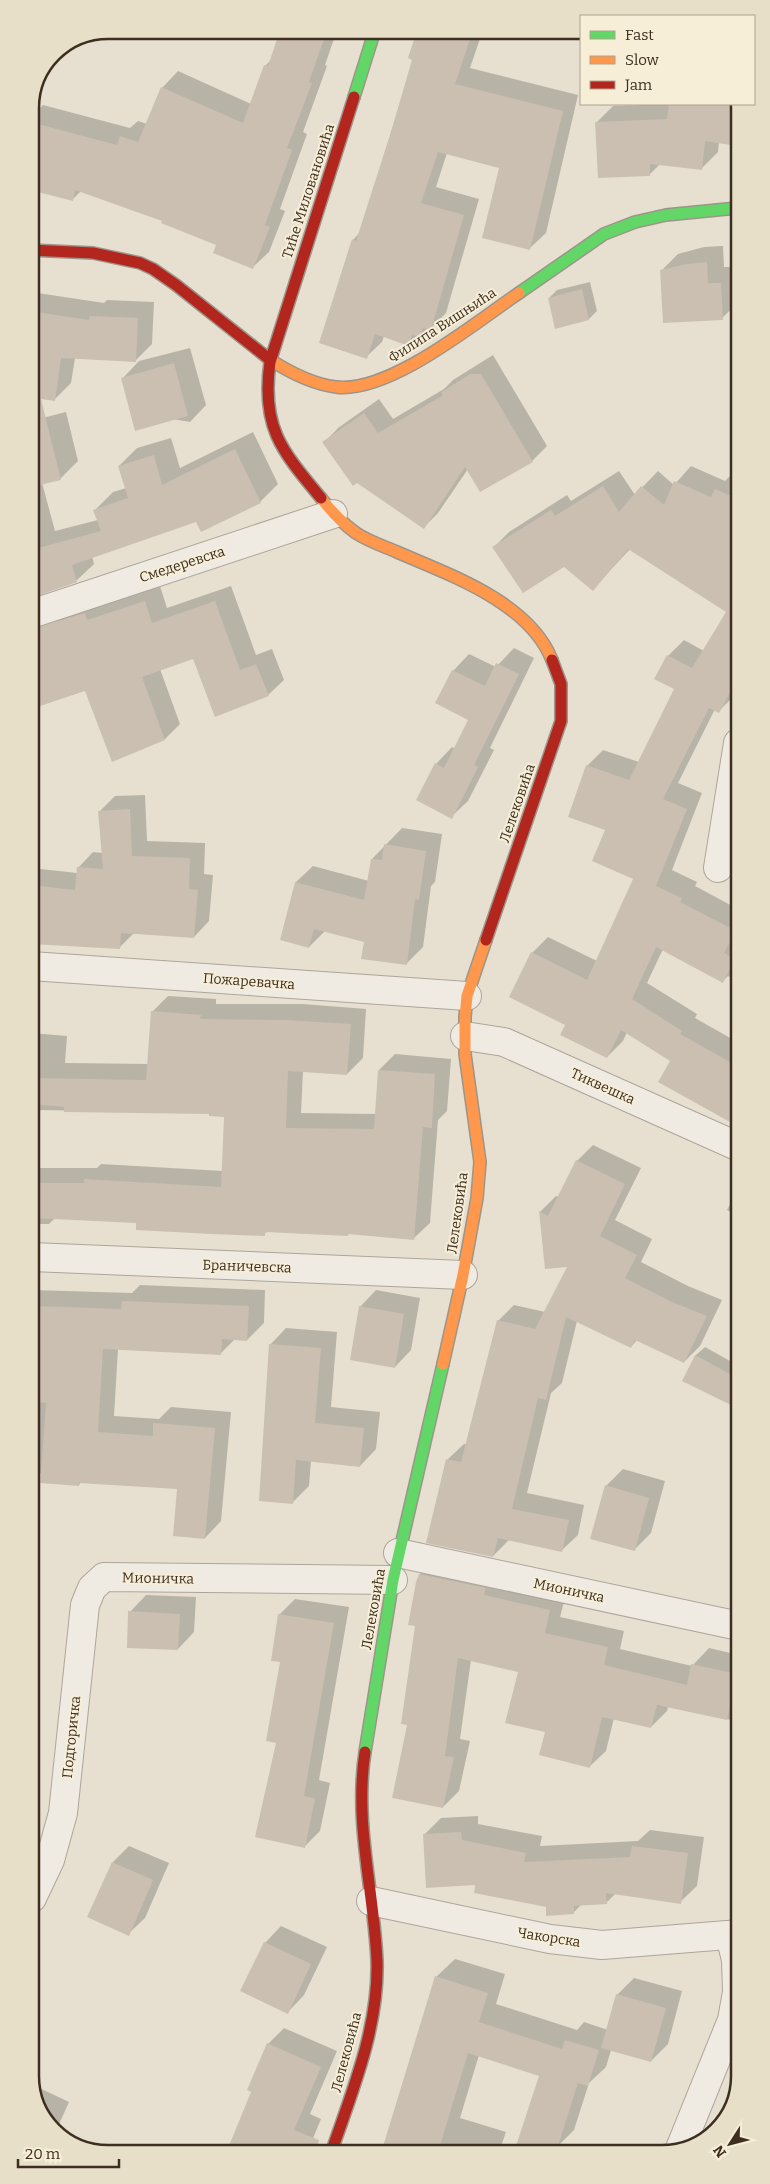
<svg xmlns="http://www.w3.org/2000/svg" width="770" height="2184" font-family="Bitter,serif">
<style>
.shadow{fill:#0003;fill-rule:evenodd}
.building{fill:#cbbfb2}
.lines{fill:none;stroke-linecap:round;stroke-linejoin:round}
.street-casing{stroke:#ada599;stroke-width:30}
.fast-casing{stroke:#9c958a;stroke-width:14}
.slow-casing{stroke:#9c958a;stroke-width:14}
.jam-casing{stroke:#9c958a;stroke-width:14}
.street{stroke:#efebe3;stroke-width:28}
.fast{stroke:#63d668;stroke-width:11}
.slow{stroke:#ff974d;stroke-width:11}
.jam{stroke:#b3261e;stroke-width:11}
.labels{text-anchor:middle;stroke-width:4;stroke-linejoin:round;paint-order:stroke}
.street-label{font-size:14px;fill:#3d2e20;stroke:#f7eed8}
.rim{fill:none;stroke:#3d2e20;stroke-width:2.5}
</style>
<rect width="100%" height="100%" fill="#e7e0d1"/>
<g class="shadow">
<polygon points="281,30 337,30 325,65 327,66 303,132 307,134 280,209 285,211 269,252 252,268 218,244 163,220 81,191 72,200 30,188 30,118 43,105 130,128 138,121 147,124 162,88 178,71 251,104 265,66 271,60"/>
<polygon points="419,30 483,30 470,68 578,95 546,233 530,248 500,167 447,153 436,187 479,199 446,313 430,329 428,328 408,345 384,336 382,342 366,357 353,240 360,232 414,59"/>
<polygon points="673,104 737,104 737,145 719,142 718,152 702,168 660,164 650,174 597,122 613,106"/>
<polygon points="723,246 724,267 737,267 738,303 722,318 661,271 678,254 704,247"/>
<polygon points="590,282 597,311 589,319 549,298 557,290"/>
<polygon points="31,292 104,303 107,300 154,302 152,344 135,361 75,358 71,383 54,400 31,396"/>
<polygon points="190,348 206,405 190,422 132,412 123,378 139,361"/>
<polygon points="493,355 547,446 532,461 468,469 438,513 424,527 357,482 324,443 338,428 379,399 393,419 444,389 453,380"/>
<polygon points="66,412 78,461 60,479 42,483 55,531 98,520 95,510 113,492 126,488 119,466 137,448 171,438 180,468 253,432 278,484 260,502 197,520 92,556 94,564 76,581 41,579 31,582 31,421"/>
<polygon points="691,466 725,481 732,474 738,476 738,661 734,667 738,669 738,689 735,695 719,711 715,709 678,783 702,793 672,870 697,882 695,886 738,909 738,982 728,976 723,981 663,949 647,983 697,1014 695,1018 739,1043 739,1107 672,1060 627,1032 623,1041 607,1057 567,1024 532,953 548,937 597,961 635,878 606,829 587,766 603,750 639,762 676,689 668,656 684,640 704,651 728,611 630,549 593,589 564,566 493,548 509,532 567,495 571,501 619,471 635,495 658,471 674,485"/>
<polygon points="160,586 167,608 231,586 256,655 272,649 284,680 268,695 193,658 160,669 180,724 165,739 86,689 31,709 31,640 39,637 70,608 101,598 103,605"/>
<polygon points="514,648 534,658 490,748 494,750 468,801 451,817 436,764 452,747 455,749 470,719 453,671 469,654 496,667"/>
<polygon points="145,795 147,841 205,843 204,874 213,875 209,921 194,937 135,932 119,948 31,926 31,868 77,873 78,868 93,852 103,853 99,812 115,796"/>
<polygon points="402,828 442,834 435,882 431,886 423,947 406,964 365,941 325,931 309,947 296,882 313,866 369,881 372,859"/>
<path d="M168,996L216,999V1004H303L366,1009L363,1058L347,1074L303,1071L301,1113L376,1114L379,1070L395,1054L451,1059L447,1111L438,1120L430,1223L414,1238L350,1233L348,1235L268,1231L264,1234L138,1222L55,1218L49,1224H32L31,1033L67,1036L65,1063L149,1064L152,1012ZM37,1110L210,1113L225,1116L223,1171L101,1164L97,1168H35Z"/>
<polygon points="593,1145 641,1168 615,1220 652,1239 641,1262 688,1286 722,1300 700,1346 684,1362 637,1340 631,1347 577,1321 562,1383 551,1393 527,1493 584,1505 578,1535 562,1550 509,1540 493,1556 448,1459 464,1444 467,1444 498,1321 514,1305 545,1312 569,1265 540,1212 556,1196 559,1197 577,1161"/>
<polygon points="739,1187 739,1217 727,1210"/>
<polygon points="140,1285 265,1290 264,1323 247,1340 235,1339 220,1354 118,1349 114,1416 159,1419 171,1407 231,1412 221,1521 205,1538 178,1488 82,1481 79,1485 42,1474 32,1473 32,1290 132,1293"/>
<polygon points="376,1290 420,1298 411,1350 395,1367 360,1307"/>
<polygon points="286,1328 337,1332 331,1407 380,1412 376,1449 360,1466 311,1461 309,1486 292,1503 270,1345"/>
<polygon points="705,1347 739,1366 738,1407 684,1381 696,1355"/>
<polygon points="623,1469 665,1481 651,1533 634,1550 606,1486"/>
<polygon points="437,1558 566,1594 560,1617 624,1631 620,1649 692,1666 709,1648 739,1655 740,1722 668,1706 667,1711 651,1727 614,1718 606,1751 589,1767 546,1731 519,1671 471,1660 460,1739 470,1741 459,1791 443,1807 408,1724 416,1625 417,1582 420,1574"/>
<polygon points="146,1595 196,1597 194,1632 178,1649 130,1612"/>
<polygon points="295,1599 349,1607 319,1780 330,1783 320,1831 304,1847 278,1742 282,1661 279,1615"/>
<polygon points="478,1816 478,1824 542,1836 540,1846 638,1841 650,1830 704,1837 697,1886 680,1902 616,1893 606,1903 582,1904 573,1913 547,1906 477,1883 424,1835 441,1818"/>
<polygon points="129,1846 169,1863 145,1918 128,1934 88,1917 113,1862"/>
<polygon points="281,1926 327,1947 304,1995 288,2012 265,1943"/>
<polygon points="455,1959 505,1974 496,2004 577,2030 584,2022 608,2030 617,1995 634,1978 682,1991 668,2044 651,2061 611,2050 606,2067 589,2083 574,2130 556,2148 540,2075 479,2055 460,2118 506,2132 499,2152 383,2153 436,1977"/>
<polygon points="284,2028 337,2051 310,2114 321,2119 307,2153 228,2153 252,2091 268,2044"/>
<polygon points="33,2085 69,2102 56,2131 33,2096"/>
</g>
<g class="building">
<polygon points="280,30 327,30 309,82 312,83 287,148 292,150 265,225 270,227 253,269 213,253 216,245 161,223 162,221 75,190 73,201 30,190 30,122 117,145 120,136 138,142 161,87 243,123 264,65 268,66"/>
<polygon points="417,30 473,30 455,84 563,111 530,250 482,238 499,168 438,152 421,203 464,215 431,330 423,328 420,337 412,335 409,346 375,334 367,359 319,343 352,239 356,241 390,135 412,60 408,58"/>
<polygon points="669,104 737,104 737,146 705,141 702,170 650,164 650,176 598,178 595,122 667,119"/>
<polygon points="707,262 708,283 721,283 723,320 663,323 660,270 687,264"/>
<polygon points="582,289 589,320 555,329 548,298"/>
<polygon points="30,311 89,320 90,316 138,318 136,362 61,358 55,401 41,399 61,480 31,487 31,400 40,399 31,398"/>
<polygon points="174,363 188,416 135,431 121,378"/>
<polygon points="470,374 481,374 533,462 480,492 465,467 424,529 357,483 353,486 322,442 364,413 378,433 442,396 442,392"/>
<polygon points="235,449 261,503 201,532 196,522 72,565 77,582 31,598 31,550 101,531 93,510 128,498 118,466 154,455 162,485"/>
<polygon points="674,481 711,497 715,489 738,499 738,678 719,713 709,708 663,799 687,809 656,886 682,898 680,902 736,931 724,953 735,959 723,983 656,947 632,999 682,1031 680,1034 739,1067 739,1127 658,1082 670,1061 621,1030 607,1058 560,1035 565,1025 509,997 531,952 587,980 633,879 592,861 605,830 568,817 586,765 629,780 674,689 654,679 667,655 692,668 726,612 628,549 593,591 564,567 523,593 492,547 551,510 555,516 603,486 619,512 641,486 664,505"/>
<polygon points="145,601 152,623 215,601 240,670 256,664 269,696 215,717 193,659 142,677 165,740 112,762 85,691 31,709 31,629 85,613 87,620"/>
<polygon points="496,663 519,674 474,765 478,767 452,819 416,800 435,763 444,768 468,720 435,703 452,670 485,686"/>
<polygon points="130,809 132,856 190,858 189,889 198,890 194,938 121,933 120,949 31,944 31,885 75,890 77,867 103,869 98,811"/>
<polygon points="384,844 426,851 419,900 415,899 407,965 361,959 364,942 314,929 309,948 280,940 295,882 364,900 371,859 382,860"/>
<polygon points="151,1011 201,1015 200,1019 286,1020 351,1024 347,1075 288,1071 286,1128 374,1129 378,1070 435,1074 432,1128 423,1127 414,1240 348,1234 348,1236 265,1232 265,1236 211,1234 136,1230 136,1223 32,1218 32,1183 84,1183 84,1179 221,1187 224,1117 209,1116 209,1114 64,1112 64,1107 31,1104 31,1078 146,1080"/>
<polygon points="576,1160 625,1184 600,1236 637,1255 625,1278 672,1302 707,1316 684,1363 635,1340 631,1348 566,1317 546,1400 538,1398 512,1509 569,1520 562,1552 498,1538 493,1557 426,1543 446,1459 461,1462 497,1320 535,1329 567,1267 545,1269 539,1211 548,1216"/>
<polygon points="122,1301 249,1306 247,1341 222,1339 221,1355 103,1349 98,1432 153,1436 153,1423 215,1428 205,1539 173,1536 177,1489 79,1483 79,1486 40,1483 46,1403 32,1402 35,1306 121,1309"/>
<polygon points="359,1306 404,1314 395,1368 350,1360"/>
<polygon points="269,1344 321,1348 315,1423 364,1428 360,1467 296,1460 293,1504 259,1501"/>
<polygon points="695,1355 739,1379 739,1409 682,1381"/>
<polygon points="605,1485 649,1498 635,1551 590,1539"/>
<polygon points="419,1574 486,1588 484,1595 550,1610 545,1633 608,1647 604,1665 687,1685 691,1664 737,1674 727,1720 657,1705 651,1728 602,1717 590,1768 539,1755 545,1732 505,1723 518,1672 458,1658 445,1756 454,1757 443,1808 392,1798 407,1725 401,1724 415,1626 408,1625 416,1582"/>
<polygon points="128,1611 180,1614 178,1650 127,1648"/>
<polygon points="278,1614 334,1623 304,1796 315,1798 305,1848 255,1837 276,1743 266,1741 280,1662 271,1661"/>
<polygon points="461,1832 462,1840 526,1853 524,1862 630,1857 632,1846 688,1853 681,1904 606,1893 607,1904 574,1906 574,1914 546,1916 546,1907 474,1893 475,1885 426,1888 423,1834"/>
<polygon points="112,1862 153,1880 129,1936 87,1917"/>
<polygon points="264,1942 311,1964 288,2014 240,1991"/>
<polygon points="435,1976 488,1993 479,2022 562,2049 565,2040 599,2050 588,2086 578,2083 556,2152 514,2152 539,2076 468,2053 438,2152 381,2153"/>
<polygon points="616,1994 666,2008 651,2062 601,2048"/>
<polygon points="267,2043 321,2067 294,2130 319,2140 316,2153 226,2153 251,2092 247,2090"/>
</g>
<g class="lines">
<defs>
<g id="street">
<polyline points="31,614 333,514"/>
<polyline points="718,868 738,743"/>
<polyline points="31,966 467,996"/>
<polyline points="465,1036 504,1042 739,1147"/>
<polyline points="32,1257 463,1275"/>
<polyline points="398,1553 739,1626"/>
<polyline points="32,1898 50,1860 63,1813 85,1605 92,1588 104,1577 393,1580"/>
<polyline points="371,1901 550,1939 602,1945 740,1934"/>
<polyline points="679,2151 732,2020 737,1992 736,1960 730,1935"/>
</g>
<g id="fast">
<polyline points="354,97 375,30"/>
<polyline points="519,293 604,234 635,222 666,215 737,208"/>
<polyline points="365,1752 393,1580 443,1364"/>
</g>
<g id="slow">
<path d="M269,359C289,372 312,384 336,387C389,394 476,322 519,293"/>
<path d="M321,498C331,511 342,523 356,533C368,541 383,546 397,552C450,575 529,602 552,660"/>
<polyline points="443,1364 463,1275 477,1198 480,1162 465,1054 465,1017 467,996 486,940"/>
</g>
<g id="jam">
<polyline points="30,250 93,253 140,263 153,269 176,285 269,359"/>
<path d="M321,498C281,450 261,427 270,362L354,97"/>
<polyline points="486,940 561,721 561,684 552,660"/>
<path d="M331,2153C352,2092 379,2027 377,1961C374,1891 354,1823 365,1752"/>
</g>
</defs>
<use href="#street" class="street-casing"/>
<use href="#fast" class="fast-casing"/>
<use href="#slow" class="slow-casing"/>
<use href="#jam" class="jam-casing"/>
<use href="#street" class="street"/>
<use href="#fast" class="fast"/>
<use href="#slow" class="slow"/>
<use href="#jam" class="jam"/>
</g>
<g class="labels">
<g class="street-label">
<text transform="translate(308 191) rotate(-72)" y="5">Тиће Миловановића</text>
<text transform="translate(442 325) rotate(-33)" y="5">Филипа Вишњића</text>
<text transform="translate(182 564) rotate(-18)" y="5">Смедеревска</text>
<text transform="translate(517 803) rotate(-71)" y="5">Лелековића</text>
<text transform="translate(249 981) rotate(4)" y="5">Пожаревачка</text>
<text transform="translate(603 1086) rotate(24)" y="5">Тиквешка</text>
<text transform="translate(457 1213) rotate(-82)" y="5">Лелековића</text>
<text transform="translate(247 1266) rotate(2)" y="5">Браничевска</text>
<text transform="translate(158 1578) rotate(1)" y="5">Мионичка</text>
<text transform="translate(569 1590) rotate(12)" y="5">Мионичка</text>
<text transform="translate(373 1609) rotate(-80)" y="5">Лелековића</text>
<text transform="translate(71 1737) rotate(-84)" y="5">Подгоричка</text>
<text transform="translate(549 1937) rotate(9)" y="5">Чакорска</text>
<text transform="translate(346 2052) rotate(-75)" y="5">Лелековића</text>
</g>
</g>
<path d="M0 0H770V2184H0ZM108 39H662A69 69 0 0 1 731 108V2076A69 69 0 0 1 662 2145H108A69 69 0 0 1 39 2076V108A69 69 0 0 1 108 39Z" fill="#e8dfc9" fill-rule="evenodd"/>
<path class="rim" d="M108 39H662A69 69 0 0 1 731 108V2076A69 69 0 0 1 662 2145H108A69 69 0 0 1 39 2076V108A69 69 0 0 1 108 39Z"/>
<rect x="580" y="15" width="175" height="90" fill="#f7eed8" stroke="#ada18e"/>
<rect x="590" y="31" width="25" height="8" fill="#63d668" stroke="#ada18e"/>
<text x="625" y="40" font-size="15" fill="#3d2e20">Fast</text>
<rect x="590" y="56" width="25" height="8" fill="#ff974d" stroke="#ada18e"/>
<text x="625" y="65" font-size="15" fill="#3d2e20">Slow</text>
<rect x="590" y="81" width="25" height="8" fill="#b3261e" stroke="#ada18e"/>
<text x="625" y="90" font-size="15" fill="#3d2e20">Jam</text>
<g transform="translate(730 2144) rotate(234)" stroke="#f7eed8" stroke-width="4" paint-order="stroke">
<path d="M0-4L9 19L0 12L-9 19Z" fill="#3d2e20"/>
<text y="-8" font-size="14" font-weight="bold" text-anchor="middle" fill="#3d2e20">N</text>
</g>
<path d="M18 2159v8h101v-8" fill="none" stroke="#3d2e20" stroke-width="2.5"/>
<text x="25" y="2159" font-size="15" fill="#3d2e20" stroke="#f7eed8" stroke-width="4" paint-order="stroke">20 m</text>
</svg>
